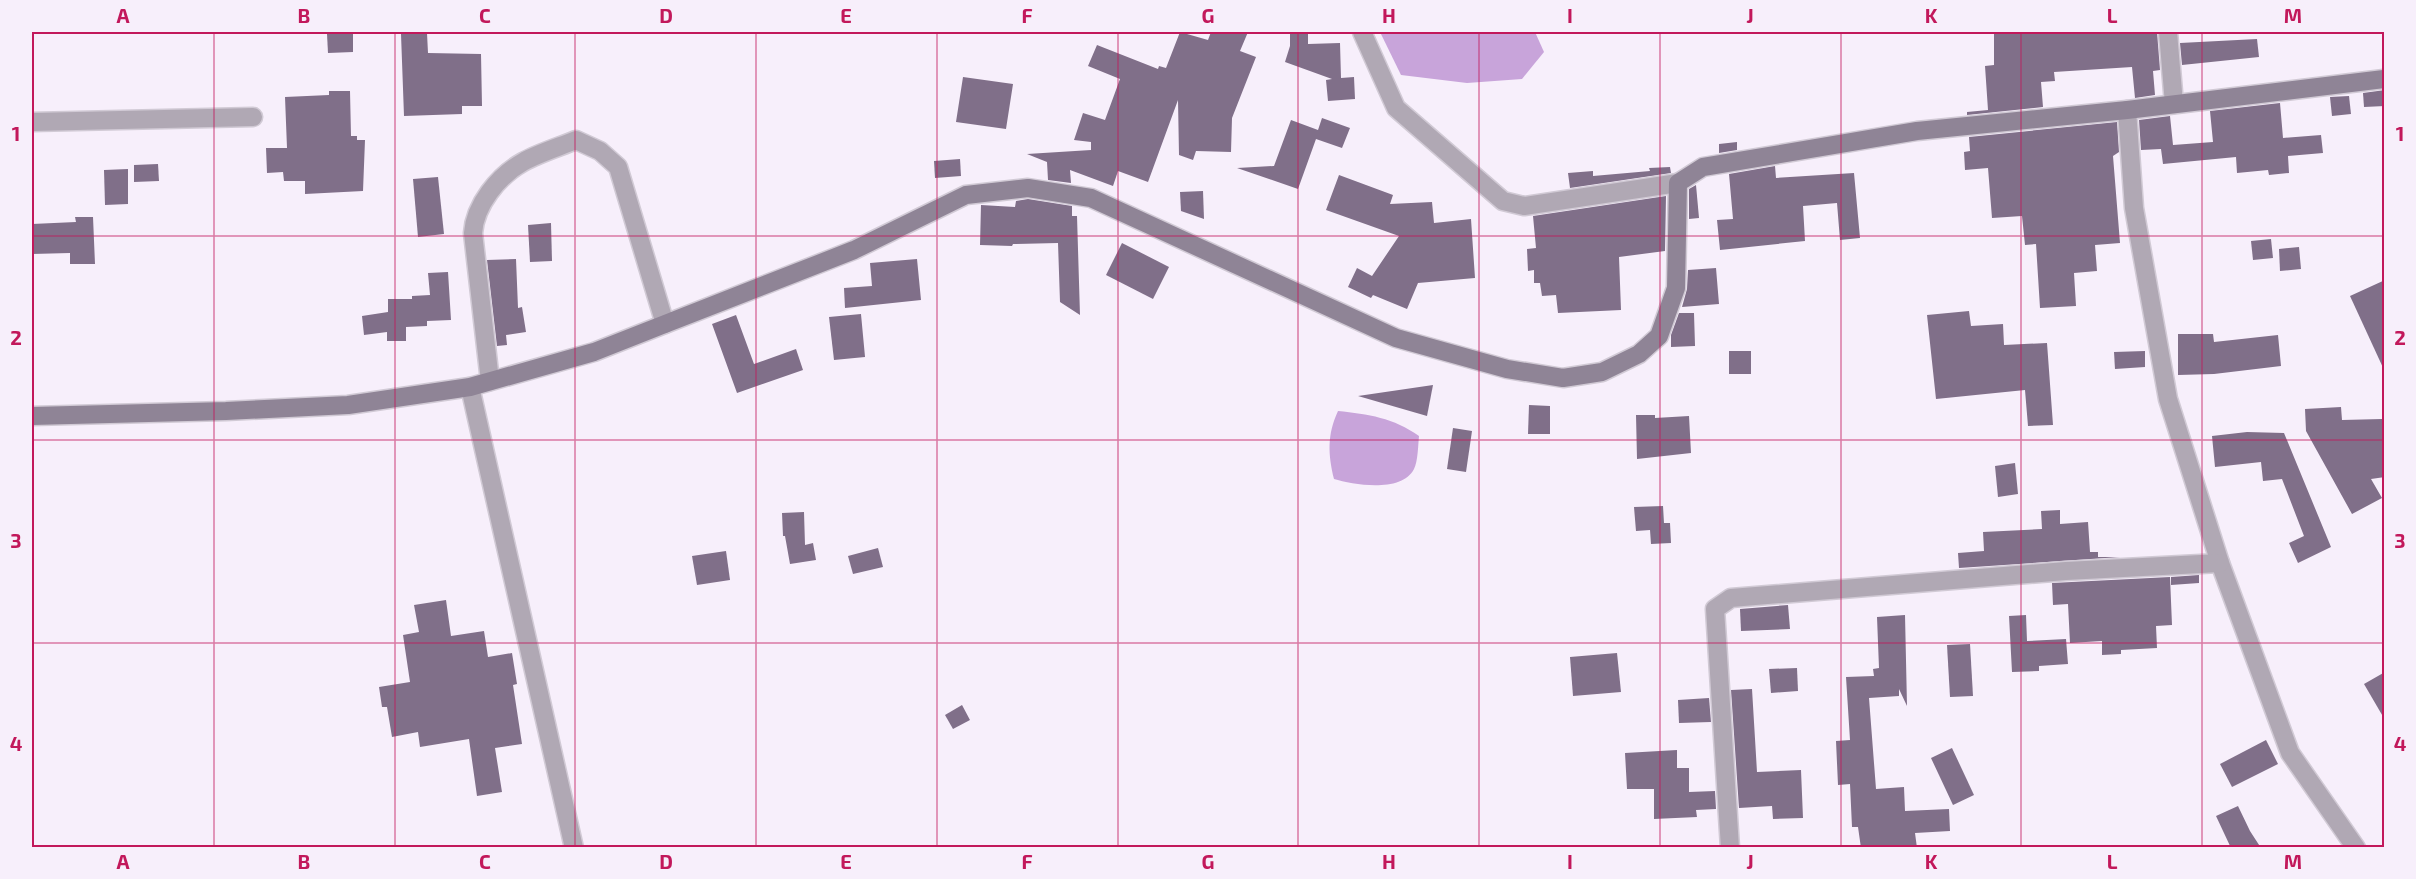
<svg xmlns="http://www.w3.org/2000/svg" width="2416" height="879" font-family="'Exo 2',sans-serif">
<style>
.water{fill:#c8a4da}
.building{fill:#806f89}
.lines{fill:none;stroke-linecap:round;stroke-linejoin:round}
.street-casing{stroke:#d1cad5;stroke-width:21}
.secondary-casing{stroke:#d1cad5;stroke-width:21}
.street{stroke:#b0a8b4;stroke-width:18}
.secondary{stroke:#8f8496;stroke-width:18}
.grid{fill:none;stroke:#c2185b;stroke-width:1.5;stroke-opacity:0.55}
.neatline{fill:none;stroke:#c2185b;stroke-width:2}
.grid-label{font-size:20px;text-anchor:middle;font-weight:bold;fill:#c2185b}
</style>
<rect width="100%" height="100%" fill="#f7effb"/>
<g class="water">
<polygon points="1380,32 1535,32 1544,52 1522,79 1467,83 1401,75"/>
<path d="M1338,411C1368,414 1394,418 1419,436C1418,446 1418,461 1414,469C1402,493 1354,485 1334,479C1328,454 1327,435 1338,411Z"/>
</g>
<g class="building">
<polygon points="1180,32 1208,40 1211,32 1248,32 1240,51 1256,57 1232,118 1231,152 1196,151 1193,160 1179,155 1178,100 1148,182 1118,171 1113,186 1070,170 1071,183 1048,180 1047,162 1027,154 1091,150 1091,142 1074,140 1083,113 1105,120 1120,79 1088,66 1097,45 1158,69 1159,66 1166,68"/>
<polygon points="1994,32 2157,32 2160,70 2153,71 2155,95 2135,98 2132,67 2054,72 2055,81 2041,82 2043,107 1967,115 1967,112 1988,110 1985,66 1994,65"/>
<polygon points="353,33 353,52 328,53 327,34"/>
<polygon points="427,33 428,53 481,54 482,106 462,106 462,114 404,116 401,34"/>
<polygon points="1290,33 1308,33 1308,44 1340,43 1341,78 1354,77 1355,99 1328,101 1326,80 1332,79 1285,62 1290,46"/>
<polygon points="2257,39 2259,57 2182,65 2180,43"/>
<polygon points="963,77 1013,84 1006,129 956,122"/>
<polygon points="2385,90 2385,106 2364,107 2363,93"/>
<polygon points="329,91 350,91 351,136 357,136 357,140 365,140 363,191 305,194 305,181 284,181 283,172 267,173 266,148 287,148 285,97 329,95"/>
<polygon points="2349,96 2351,114 2332,116 2330,97"/>
<polygon points="2280,103 2283,138 2321,135 2323,153 2288,156 2289,173 2269,175 2268,170 2237,173 2236,157 2163,164 2161,149 2141,150 2139,120 2170,116 2173,145 2213,142 2210,111"/>
<polygon points="1322,118 1350,128 1342,148 1316,139 1298,189 1237,168 1274,166 1291,120 1318,130"/>
<polygon points="2117,122 2119,152 2113,156 2120,243 2095,245 2097,271 2074,273 2076,306 2040,308 2036,244 2025,245 2022,216 1992,218 1988,168 1965,170 1964,152 1970,151 1969,137"/>
<polygon points="1737,142 1737,150 1719,153 1719,144"/>
<polygon points="960,159 961,176 935,178 934,161"/>
<polygon points="158,164 159,181 134,182 134,165"/>
<polygon points="1775,166 1776,178 1854,173 1860,238 1840,240 1837,203 1803,206 1805,241 1720,250 1717,220 1733,219 1729,174"/>
<polygon points="1670,167 1671,173 1570,188 1568,173 1593,171 1593,176 1650,171 1649,168"/>
<polygon points="128,169 128,204 105,205 104,170"/>
<polygon points="1339,175 1393,195 1390,204 1432,202 1434,223 1471,219 1475,278 1418,283 1407,309 1373,295 1371,298 1348,287 1357,268 1372,276 1399,236 1326,210"/>
<polygon points="438,177 444,234 418,237 413,179"/>
<polygon points="1696,185 1699,218 1689,219 1689,189"/>
<polygon points="1203,191 1204,219 1181,211 1180,192"/>
<polygon points="1666,196 1665,251 1619,257 1621,310 1558,313 1556,295 1542,296 1540,283 1534,283 1534,270 1528,271 1527,249 1536,248 1533,216"/>
<polygon points="1028,199 1072,206 1072,216 1077,216 1080,315 1060,302 1058,243 1013,244 1012,246 980,245 981,205 1015,207 1016,201"/>
<polygon points="75,217 93,217 95,264 70,264 70,253 32,254 32,224 76,222"/>
<polygon points="551,223 552,261 530,262 528,225"/>
<polygon points="2271,239 2273,258 2253,260 2251,241"/>
<polygon points="1122,243 1169,267 1153,299 1106,275"/>
<polygon points="2299,247 2301,269 2280,271 2279,249"/>
<polygon points="516,259 518,308 522,307 526,332 506,335 507,345 497,346 487,260"/>
<polygon points="917,259 921,300 845,308 844,288 872,286 870,263"/>
<polygon points="1716,268 1719,304 1682,307 1687,289 1688,270"/>
<polygon points="448,272 451,320 427,321 427,326 406,327 406,341 387,341 387,332 364,335 362,316 388,312 388,299 412,299 412,296 430,295 428,273"/>
<polygon points="2385,280 2385,372 2350,296"/>
<polygon points="1969,311 1971,326 2003,324 2004,345 2047,343 2053,425 2028,426 2025,390 1936,399 1927,315"/>
<polygon points="1679,313 1694,313 1695,346 1671,347 1671,335"/>
<polygon points="861,314 865,357 834,360 829,317"/>
<polygon points="736,315 754,364 796,349 803,370 737,393 712,324"/>
<polygon points="2178,334 2213,334 2214,342 2278,335 2281,366 2214,374 2178,375"/>
<rect x="1729" y="351" width="22" height="23"/>
<polygon points="2145,351 2145,367 2115,369 2114,352"/>
<polygon points="1433,385 1427,416 1358,396"/>
<polygon points="1529,405 1550,406 1550,434 1528,434"/>
<polygon points="2341,407 2342,420 2382,419 2382,435 2385,434 2385,477 2371,479 2382,498 2352,514 2306,431 2305,409"/>
<polygon points="1636,415 1655,415 1655,418 1689,416 1691,453 1637,459"/>
<polygon points="1453,428 1472,431 1466,472 1447,469"/>
<polygon points="2247,432 2284,433 2331,547 2298,563 2289,543 2304,536 2282,479 2263,481 2261,462 2215,467 2212,436"/>
<polygon points="2015,463 2018,494 1998,497 1995,466"/>
<polygon points="1663,506 1664,523 1670,523 1671,543 1651,544 1650,530 1636,531 1634,507"/>
<polygon points="2060,510 2060,524 2088,522 2090,552 2098,552 2098,557 2120,557 1959,568 1958,553 1984,551 1983,532 2042,529 2041,511"/>
<polygon points="804,512 805,545 813,543 816,560 790,564 785,536 783,536 782,513"/>
<polygon points="878,548 883,567 853,574 848,556"/>
<polygon points="726,551 730,580 697,585 692,556"/>
<polygon points="2199,575 2199,583 2171,585 2171,577"/>
<polygon points="2170,577 2172,625 2156,626 2157,648 2121,650 2121,654 2102,655 2102,641 2070,643 2068,604 2053,605 2052,583"/>
<polygon points="446,600 451,636 484,631 488,657 512,653 517,684 513,685 522,744 495,748 502,792 477,796 469,739 420,747 418,732 392,737 387,707 382,707 379,687 410,682 403,635 419,632 414,605"/>
<polygon points="1788,605 1790,629 1741,631 1740,609"/>
<polygon points="1905,615 1907,706 1899,689 1899,696 1869,698 1876,789 1904,787 1905,811 1949,809 1950,831 1915,833 1917,848 1861,848 1858,827 1852,827 1850,784 1838,785 1836,741 1850,740 1846,677 1874,676 1873,669 1879,668 1877,617"/>
<polygon points="2026,615 2027,641 2066,639 2068,664 2039,666 2039,671 2012,672 2009,616"/>
<polygon points="1970,644 1973,696 1950,697 1947,645"/>
<polygon points="1617,653 1621,692 1573,696 1570,657"/>
<polygon points="1797,668 1798,691 1771,693 1769,669"/>
<polygon points="2385,672 2385,720 2364,684"/>
<polygon points="1752,689 1757,772 1801,770 1803,818 1773,819 1772,806 1739,808 1731,690"/>
<polygon points="1709,698 1711,722 1679,723 1678,700"/>
<polygon points="962,705 970,720 953,729 945,715"/>
<polygon points="2266,740 2278,764 2232,787 2220,764"/>
<polygon points="1952,748 1974,795 1953,805 1931,758"/>
<polygon points="1677,750 1677,768 1689,768 1689,792 1715,791 1716,809 1696,810 1697,817 1654,819 1654,789 1627,789 1625,753"/>
<polygon points="2238,806 2250,831 2261,848 2231,848 2216,816"/>
</g>
<g class="lines">
<defs>
<g id="street">
<polyline points="1362,32 1396,108 1503,201 1524,206 1678,183"/>
<polyline points="2168,32 2174,104"/>
<polyline points="2127,110 2134,208 2168,399 2220,563 2290,753 2356,848"/>
<polyline points="32,122 253,117"/>
<path d="M490,381L473,233C475,205 498,176 523,162C539,153 559,147 576,140L600,151L618,167L665,324"/>
<polyline points="470,387 574,848"/>
<polyline points="1730,848 1715,609 1731,598 2066,571 2220,563"/>
</g>
<polyline id="secondary" points="32,416 226,411 348,405 470,387 594,352 665,324 854,250 966,195 1028,188 1091,198 1396,338 1507,369 1563,378 1602,372 1639,354 1659,336 1676,288 1678,183 1703,167 1917,131 2127,110 2384,79"/>
</defs>
<use href="#street" class="street-casing"/>
<use href="#secondary" class="secondary-casing"/>
<use href="#street" class="street"/>
<use href="#secondary" class="secondary"/>
</g>
<path class="grid" d="M214,32V848M395,32V848M575,32V848M756,32V848M937,32V848M1118,32V848M1298,32V848M1479,32V848M1660,32V848M1841,32V848M2021,32V848M2202,32V848M32,236H2384M32,440H2384M32,643H2384"/>
<rect width="2416" height="879" fill="none" stroke="#f7effb" stroke-width="66"/>
<rect x="33" y="33" width="2350" height="813" class="neatline"/>
<g class="grid-label">
<text x="123" y="23">A</text>
<text x="304" y="23">B</text>
<text x="485" y="23">C</text>
<text x="666" y="23">D</text>
<text x="846" y="23">E</text>
<text x="1027" y="23">F</text>
<text x="1208" y="23">G</text>
<text x="1389" y="23">H</text>
<text x="1570" y="23">I</text>
<text x="1750" y="23">J</text>
<text x="1931" y="23">K</text>
<text x="2112" y="23">L</text>
<text x="2293" y="23">M</text>
<text x="16" y="141">1</text>
<text x="2400" y="141">1</text>
<text x="16" y="345">2</text>
<text x="2400" y="345">2</text>
<text x="16" y="548">3</text>
<text x="2400" y="548">3</text>
<text x="16" y="751">4</text>
<text x="2400" y="751">4</text>
<text x="123" y="869">A</text>
<text x="304" y="869">B</text>
<text x="485" y="869">C</text>
<text x="666" y="869">D</text>
<text x="846" y="869">E</text>
<text x="1027" y="869">F</text>
<text x="1208" y="869">G</text>
<text x="1389" y="869">H</text>
<text x="1570" y="869">I</text>
<text x="1750" y="869">J</text>
<text x="1931" y="869">K</text>
<text x="2112" y="869">L</text>
<text x="2293" y="869">M</text>
</g>
</svg>
